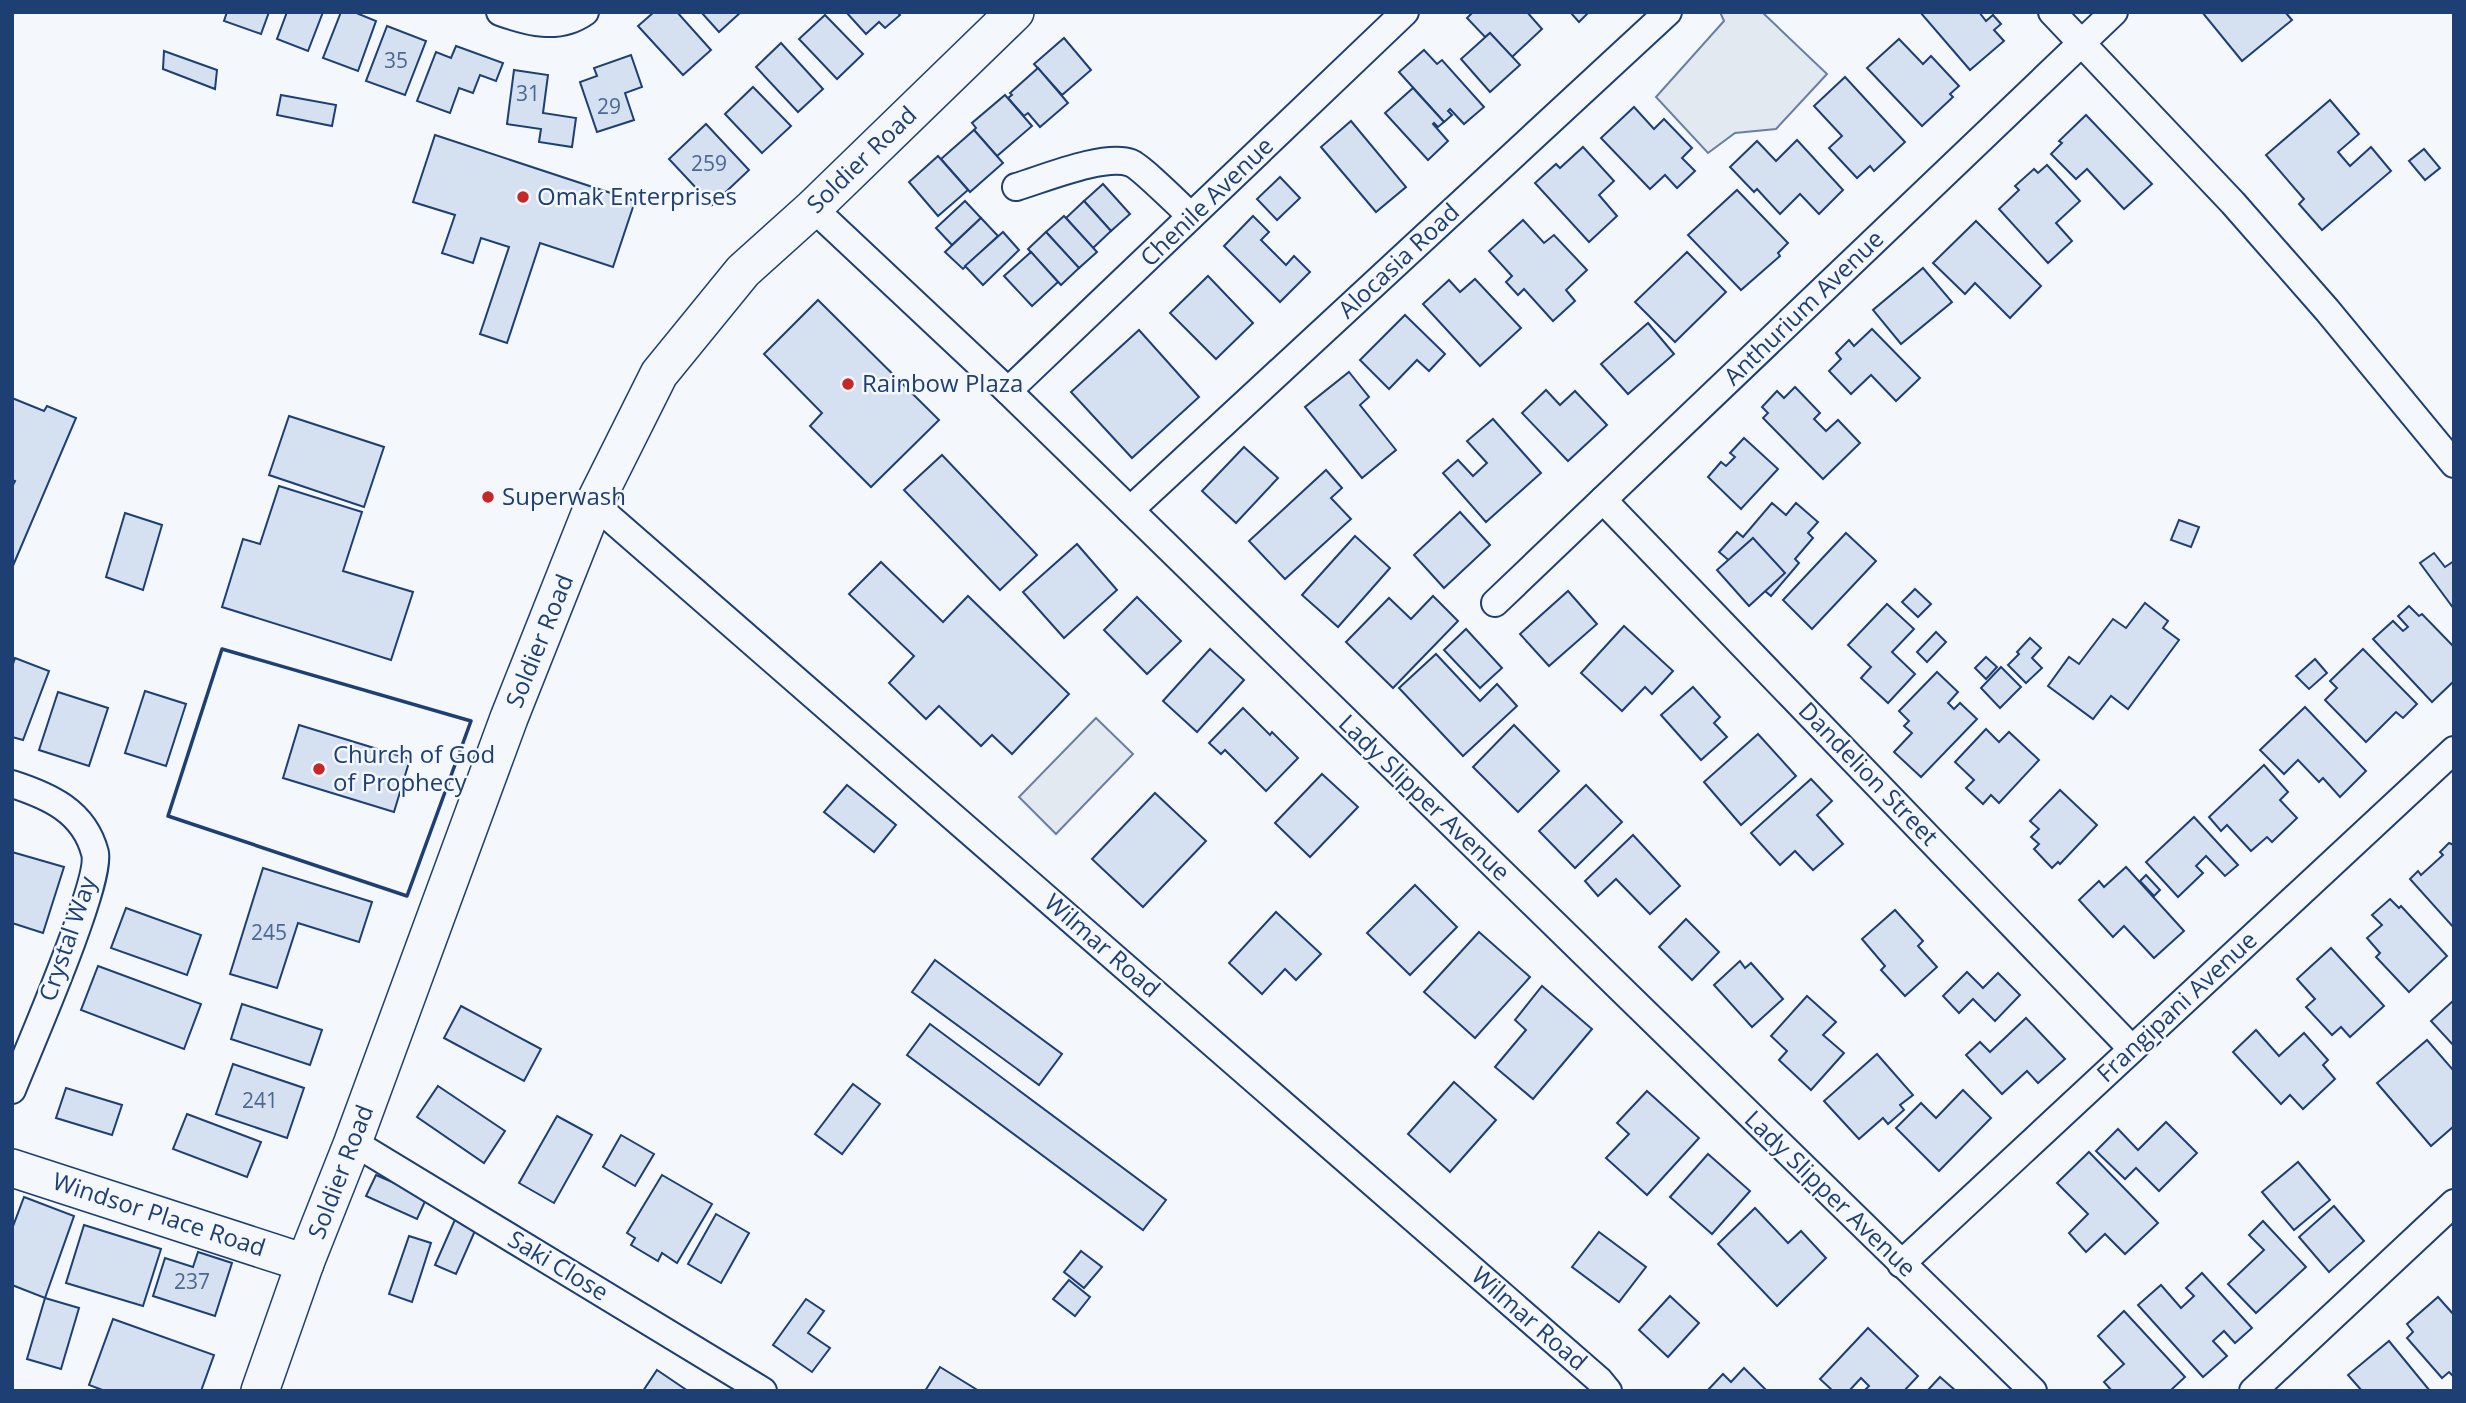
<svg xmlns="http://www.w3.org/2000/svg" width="2466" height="1403" font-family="'Open Sans',sans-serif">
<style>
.green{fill:#e3e9f0;stroke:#687fa3;stroke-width:2}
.building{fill:#d5e0f0;stroke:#1d3f73;stroke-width:2}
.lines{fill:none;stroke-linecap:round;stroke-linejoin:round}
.street-casing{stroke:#1d3f73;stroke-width:30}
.secondary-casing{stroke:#1d3f73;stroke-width:40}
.street{stroke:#f4f7fb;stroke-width:26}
.secondary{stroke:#f4f7fb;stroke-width:37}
.wall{stroke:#1d3f73;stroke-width:3.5}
.poi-dot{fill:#c62828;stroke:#f4f7fb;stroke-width:2.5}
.labels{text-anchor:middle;stroke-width:5;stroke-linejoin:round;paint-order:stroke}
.number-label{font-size:21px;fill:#4b6792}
.street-label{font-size:24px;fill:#1d3f73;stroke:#f4f7fb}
.poi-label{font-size:24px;fill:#1d3f73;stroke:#f4f7fb;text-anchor:start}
</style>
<rect width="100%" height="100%" fill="#f4f7fb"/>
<g class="green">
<polygon points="1720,12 1762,12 1827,74 1776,129 1735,133 1708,153 1656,97 1724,21"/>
<polygon points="1096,718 1133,754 1056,834 1019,797"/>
</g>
<g class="building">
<polygon points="227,12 269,12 261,34 224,21"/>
<polygon points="287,12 323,12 308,51 277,39"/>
<polygon points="341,12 354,12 376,21 358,71 323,58"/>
<polygon points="654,12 677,12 711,50 683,75 638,26"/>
<polygon points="701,12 741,12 719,32"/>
<polygon points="846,12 897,12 900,15 885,28 879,22 866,34"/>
<polygon points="1473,12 1527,12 1542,29 1512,57 1490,33 1485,37 1467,18"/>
<polygon points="1570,12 1589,12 1579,22"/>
<polygon points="1920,12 1979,12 1986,21 1993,15 2001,24 1994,30 2004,41 1970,70"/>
<polygon points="2202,12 2285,12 2292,20 2242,61"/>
<polygon points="825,15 863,54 837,79 799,39"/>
<polygon points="387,26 426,41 405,95 366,81"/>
<polygon points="1490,33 1520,65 1490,92 1461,59"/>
<polygon points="1064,38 1091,70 1062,95 1034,64"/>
<polygon points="1899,39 1923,64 1931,56 1959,86 1950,94 1953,97 1922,126 1867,68"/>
<polygon points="781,43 823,89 798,112 756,67"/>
<polygon points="456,46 503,63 496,81 480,75 473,93 459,88 450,113 417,101 436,52 451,58"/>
<polygon points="1424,50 1437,64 1442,60 1484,107 1464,124 1450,109 1448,111 1452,115 1444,122 1399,72"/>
<polygon points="164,51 217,70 215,89 163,69"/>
<polygon points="631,55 642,87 625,93 634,120 597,132 580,82 597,76 594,68"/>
<polygon points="1038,68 1068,103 1040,127 1028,113 1024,116 1008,98 1012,95 1010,93"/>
<polygon points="514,70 548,75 543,113 576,118 572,147 539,142 541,129 507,124"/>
<polygon points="1845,77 1905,142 1874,171 1870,166 1857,178 1829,148 1842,136 1814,106"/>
<polygon points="753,87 791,126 762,153 725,114"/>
<polygon points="1413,88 1444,122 1438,127 1434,123 1433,124 1448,141 1428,160 1385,113"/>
<polygon points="281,95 336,105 332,126 277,115"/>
<polygon points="1005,95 1032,126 997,156 974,130 976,128 972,123"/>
<polygon points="2330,100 2359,134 2338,152 2350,166 2371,147 2391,171 2322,230 2299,204 2304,199 2266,155"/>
<polygon points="1634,107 1654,129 1664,119 1692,148 1682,158 1695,171 1677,188 1665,175 1650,189 1601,138"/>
<polygon points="2086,115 2152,184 2124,209 2087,169 2076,179 2051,154 2062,143 2059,141"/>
<polygon points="1351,121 1406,187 1376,212 1321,147"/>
<polygon points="706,124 749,170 712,205 669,159"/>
<polygon points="974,130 1003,163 970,192 941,159"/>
<polygon points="435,135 635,201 613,267 540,243 507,343 480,334 509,247 481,238 473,263 442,253 455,215 413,202"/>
<polygon points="1797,140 1843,190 1819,214 1800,194 1780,214 1757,189 1754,192 1730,167 1757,141 1776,161"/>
<polygon points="1583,147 1614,181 1599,195 1617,216 1589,242 1535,183 1556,164 1560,168"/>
<polygon points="2424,149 2440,168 2425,180 2409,161"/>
<polygon points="938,156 968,190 938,216 909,182"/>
<polygon points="2047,165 2080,201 2056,223 2072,241 2048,263 1999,209 2019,190 2015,186 2034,169 2038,173"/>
<polygon points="1280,177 1300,198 1277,220 1257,199"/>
<polygon points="1103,184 1130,214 1111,231 1084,201"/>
<polygon points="1737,190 1788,243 1778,253 1780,256 1741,290 1688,235"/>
<polygon points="965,201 981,218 952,245 936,228"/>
<polygon points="1084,201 1111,231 1093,248 1066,218"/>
<polygon points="1064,216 1097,252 1079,268 1046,232"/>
<polygon points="1253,216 1269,232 1261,240 1286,265 1294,256 1310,272 1280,302 1224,246"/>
<polygon points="981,218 998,236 963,269 945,252"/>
<polygon points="1523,220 1544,243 1554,235 1587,270 1566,290 1575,301 1553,321 1524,289 1518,295 1506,282 1512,276 1489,251"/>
<polygon points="1976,221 2041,286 2010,318 1975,283 1965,294 1933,263"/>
<polygon points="1003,232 1019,250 983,285 965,266"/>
<polygon points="1046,232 1079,268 1061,285 1028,249"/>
<polygon points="1031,252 1058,282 1032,306 1004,276"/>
<polygon points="1687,252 1726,292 1675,342 1635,302"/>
<polygon points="1923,268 1952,302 1901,344 1873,310"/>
<polygon points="1208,276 1253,323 1216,359 1170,313"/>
<polygon points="1475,279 1521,328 1480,366 1423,304 1449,280 1460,292"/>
<polygon points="818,300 939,420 871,487 810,426 822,413 764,354"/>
<polygon points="1405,315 1445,354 1429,371 1417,360 1389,389 1360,360"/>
<polygon points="1648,323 1674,354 1628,394 1601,364"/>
<polygon points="1872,329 1920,378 1896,401 1871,375 1851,394 1829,371 1841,359 1836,353 1849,340 1854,346"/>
<polygon points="1139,330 1199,397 1132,458 1071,392"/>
<polygon points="1349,372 1369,397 1360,405 1396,450 1362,478 1305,407"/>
<polygon points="1795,387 1820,413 1814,419 1826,431 1838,420 1860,443 1823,479 1763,418 1768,413 1762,407 1777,391 1784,398"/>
<polygon points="1546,390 1560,405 1575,391 1607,425 1568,461 1522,413"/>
<polygon points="12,398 44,411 47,406 76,418 12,568 12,487 15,481 12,480"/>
<polygon points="289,416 384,447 364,507 269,475"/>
<polygon points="1493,419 1541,473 1486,522 1443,473 1458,460 1473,476 1487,463 1467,441"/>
<polygon points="1744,438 1778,469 1741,509 1708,477 1721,462 1726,466 1735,457 1730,453"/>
<polygon points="1244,447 1278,478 1236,523 1202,491"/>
<polygon points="942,455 1037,555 1000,590 904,490"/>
<polygon points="1326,470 1342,488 1331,498 1351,519 1285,579 1249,541"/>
<polygon points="279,486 362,512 343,571 413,592 391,660 222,607 243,539 260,544"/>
<polygon points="1772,503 1786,515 1796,503 1818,522 1808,533 1813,538 1795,559 1799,563 1771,596 1719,552 1737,532 1743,537"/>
<polygon points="1460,512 1490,545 1444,588 1414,555"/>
<polygon points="125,513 162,525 143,590 106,577"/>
<polygon points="2179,520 2199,527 2191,547 2171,540"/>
<polygon points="1846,533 1876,561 1812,629 1783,600"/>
<polygon points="1355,536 1390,568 1338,627 1302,595"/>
<polygon points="1753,538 1785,573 1749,606 1717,570"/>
<polygon points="1077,544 1117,590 1064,638 1023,592"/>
<polygon points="2434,553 2445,567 2454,561 2454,609 2420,563"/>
<polygon points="881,562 943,622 968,596 1069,694 1012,754 992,735 981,746 939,706 926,719 889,683 914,656 849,594"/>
<polygon points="1915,589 1931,604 1918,617 1902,602"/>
<polygon points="1568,591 1597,624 1549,666 1520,634"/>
<polygon points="1433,596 1458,621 1393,688 1346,642 1389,598 1411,619"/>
<polygon points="1137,597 1181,641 1147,674 1104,630"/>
<polygon points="2145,603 2168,621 2163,628 2179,640 2128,709 2111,696 2093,719 2048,686 2069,657 2079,664 2113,619 2126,628"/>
<polygon points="1887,604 1914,629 1892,652 1915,674 1888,703 1861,678 1871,667 1848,645"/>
<polygon points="2409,606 2419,616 2422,614 2454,647 2454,681 2432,702 2373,639 2393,621 2403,631 2408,627 2398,616"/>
<polygon points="1624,626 1673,671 1652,694 1645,687 1622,711 1581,673"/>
<polygon points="1466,629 1502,668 1480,688 1444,650"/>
<polygon points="1936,632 1946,642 1927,662 1917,652"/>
<polygon points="2030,638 2041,648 2032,658 2042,668 2026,683 2008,665 2019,654 2017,652"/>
<polygon points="1210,649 1244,680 1197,732 1163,701"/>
<polygon points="2363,649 2417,704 2403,718 2396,712 2366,742 2325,700 2337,688 2330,681"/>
<polygon points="1436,654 1480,701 1497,684 1517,706 1463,756 1399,688"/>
<polygon points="1986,657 1997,667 1986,679 1975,668"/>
<polygon points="15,658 49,671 23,740 12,737 12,667"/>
<polygon points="2315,659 2327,673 2309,689 2296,676"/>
<polygon points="2001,667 2021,687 2000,708 1981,688"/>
<polygon points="1937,672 1958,692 1948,703 1954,709 1960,703 1977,719 1921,777 1894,752 1912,733 1904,726 1909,721 1899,711"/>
<polygon points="1693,687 1720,717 1714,723 1727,737 1701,760 1661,715"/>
<polygon points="145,691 186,704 166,766 125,753"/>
<polygon points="58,692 108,708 89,766 39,750"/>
<polygon points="2305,707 2366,771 2340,797 2323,778 2319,782 2298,760 2284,774 2260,750"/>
<polygon points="1243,708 1270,735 1272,732 1298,758 1266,791 1225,750 1221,754 1209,743"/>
<polygon points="299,725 410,759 394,812 283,778"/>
<polygon points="1514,725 1559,771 1518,812 1473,767"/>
<polygon points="1986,729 1999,742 2009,732 2039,760 1999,803 1991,795 1983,804 1966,788 1974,780 1955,762"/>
<polygon points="1758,734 1796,776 1741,825 1704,782"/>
<polygon points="2264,765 2288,792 2280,800 2297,818 2272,842 2267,837 2251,851 2227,825 2221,831 2209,817"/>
<polygon points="1322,774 1358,807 1310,857 1275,823"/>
<polygon points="1811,779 1832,801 1817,815 1843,844 1813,870 1795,851 1780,865 1751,833"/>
<polygon points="847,785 896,825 874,852 824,812"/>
<polygon points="1586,785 1622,822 1575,868 1539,831"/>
<polygon points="2060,790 2097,825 2060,864 2058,862 2052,868 2034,849 2039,844 2031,837 2039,829 2030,821"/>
<polygon points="1155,793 1206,841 1143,907 1092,859"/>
<polygon points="2194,817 2238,865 2225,876 2206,856 2196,866 2203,873 2178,897 2146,862"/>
<polygon points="1633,835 1680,886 1650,914 1616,879 1598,896 1585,881"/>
<polygon points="2449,843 2454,845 2454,928 2410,879 2418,871 2421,875 2443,855 2440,852"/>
<polygon points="12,852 64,867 43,933 12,923"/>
<polygon points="2126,867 2184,931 2154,958 2124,926 2113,937 2079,900 2099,881 2104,887"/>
<polygon points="263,868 372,902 359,942 298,923 277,988 230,974"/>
<polygon points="2146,875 2160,890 2154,896 2140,881"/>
<polygon points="1415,885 1457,927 1410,975 1367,933"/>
<polygon points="2390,899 2399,908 2401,906 2447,956 2409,992 2376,957 2380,953 2367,938 2382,925 2372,915"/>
<polygon points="126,908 201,935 187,975 111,948"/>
<polygon points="1895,910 1923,941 1918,946 1937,967 1905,996 1881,970 1885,966 1862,939"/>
<polygon points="1276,912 1321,954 1296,980 1285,969 1262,994 1229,963"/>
<polygon points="1686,919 1719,952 1692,980 1659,947"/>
<polygon points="1479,932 1530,977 1475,1038 1424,992"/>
<polygon points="2331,948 2384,1006 2350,1037 2341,1027 2332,1035 2306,1007 2315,999 2297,979"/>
<polygon points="935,960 1062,1054 1039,1085 912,992"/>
<polygon points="1740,961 1745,968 1751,963 1783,999 1752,1027 1714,985"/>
<polygon points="98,966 201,1004 184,1049 81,1010"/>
<polygon points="1967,972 1983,988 1998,973 2020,995 1995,1021 1973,999 1959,1013 1943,996"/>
<polygon points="1542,986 1592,1029 1533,1099 1495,1067 1526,1030 1515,1020"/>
<polygon points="1807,996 1836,1022 1823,1035 1844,1053 1811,1090 1779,1060 1787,1051 1771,1036"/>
<polygon points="2454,1000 2454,1046 2431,1021"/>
<polygon points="242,1004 322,1030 310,1065 231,1039"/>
<polygon points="461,1006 541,1049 524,1081 444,1038"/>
<polygon points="2026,1018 2065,1059 2038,1083 2027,1071 2002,1094 1966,1055 1980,1042 1990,1052"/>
<polygon points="930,1024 1166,1200 1143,1230 907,1055"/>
<polygon points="2256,1030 2279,1056 2304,1033 2328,1060 2323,1065 2335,1079 2303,1109 2290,1095 2281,1104 2233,1052"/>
<polygon points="2427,1040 2454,1071 2454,1126 2431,1146 2377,1083"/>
<polygon points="1877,1054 1913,1095 1900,1105 1904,1110 1888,1124 1883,1118 1859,1139 1824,1101"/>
<polygon points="233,1064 304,1088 287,1138 216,1114"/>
<polygon points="1454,1082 1496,1120 1450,1172 1408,1134"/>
<polygon points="853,1084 880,1104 842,1154 815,1134"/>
<polygon points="438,1086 505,1131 484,1163 417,1117"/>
<polygon points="66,1088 122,1105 112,1135 56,1118"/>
<polygon points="1963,1090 1991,1118 1939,1171 1896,1128 1921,1103 1936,1118"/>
<polygon points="1647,1091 1699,1138 1647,1195 1606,1158 1629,1134 1617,1123"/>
<polygon points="187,1114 261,1142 247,1177 173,1149"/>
<polygon points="557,1116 592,1135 554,1203 519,1183"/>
<polygon points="2166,1122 2197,1153 2159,1191 2136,1168 2125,1179 2096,1151 2118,1129 2138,1150"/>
<polygon points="621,1135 654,1154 635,1186 603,1167"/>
<polygon points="2089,1152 2158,1223 2125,1254 2105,1234 2086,1252 2069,1233 2088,1214 2057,1183"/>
<polygon points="1708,1154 1750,1191 1712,1234 1670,1197"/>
<polygon points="2298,1162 2330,1200 2294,1230 2262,1192"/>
<polygon points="376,1175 427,1197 417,1219 366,1196"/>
<polygon points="662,1175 712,1204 677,1263 662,1253 658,1261 631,1245 635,1238 627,1233"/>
<polygon points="24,1197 74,1216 45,1298 12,1285 12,1229"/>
<polygon points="2334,1206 2364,1241 2329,1272 2299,1237"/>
<polygon points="1755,1208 1788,1243 1801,1231 1826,1258 1777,1306 1718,1244"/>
<polygon points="716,1214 749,1233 721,1283 688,1264"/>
<polygon points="457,1215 478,1224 456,1274 435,1265"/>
<polygon points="2263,1221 2306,1267 2256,1313 2228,1284 2264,1250 2249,1235"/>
<polygon points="84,1225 161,1249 143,1306 66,1283"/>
<polygon points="1599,1232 1646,1267 1619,1302 1572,1267"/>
<polygon points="409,1236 431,1243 412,1302 389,1294"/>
<polygon points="1081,1251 1102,1267 1084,1288 1064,1272"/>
<polygon points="198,1252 232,1263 215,1316 153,1296 165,1258 193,1267"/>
<polygon points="2202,1273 2252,1328 2235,1343 2224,1331 2213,1341 2227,1356 2203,1377 2138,1305 2161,1285 2181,1308 2194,1296 2186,1288"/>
<polygon points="1069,1280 1090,1297 1075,1316 1053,1299"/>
<polygon points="1670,1296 1699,1323 1668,1357 1639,1330"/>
<polygon points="2438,1297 2454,1315 2454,1377 2449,1372 2442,1378 2407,1338 2413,1332 2407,1324"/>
<polygon points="45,1298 79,1308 61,1369 27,1359"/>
<polygon points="806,1299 824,1311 808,1333 830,1348 812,1372 773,1345"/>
<polygon points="2124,1311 2185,1377 2170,1391 2112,1391 2104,1382 2124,1364 2098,1336"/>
<polygon points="113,1319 214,1355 201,1391 105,1391 89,1385"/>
<polygon points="1868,1328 1918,1376 1904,1391 1864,1391 1869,1386 1861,1378 1849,1391 1833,1391 1820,1379"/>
<polygon points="2389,1341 2430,1391 2362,1391 2348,1375"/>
<polygon points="940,1367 979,1391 925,1391"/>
<polygon points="1744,1368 1767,1391 1707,1391 1723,1374 1731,1382"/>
<polygon points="657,1370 688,1391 643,1391"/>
<polygon points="1940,1377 1956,1391 1927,1391"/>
</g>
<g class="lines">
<defs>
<g id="street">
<path d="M500,12C528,22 558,31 585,12"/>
<polyline points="2052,12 2233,203 2327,310 2454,464"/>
<path d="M1016,187C1043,179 1105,153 1131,163C1141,167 1180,206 1191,216"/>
<polyline points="813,208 1008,391 2033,1391"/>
<polyline points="1008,391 1405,12"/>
<polyline points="1603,500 2132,1049"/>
<polyline points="594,504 1599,1380 1608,1391"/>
<polyline points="1130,510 1668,12"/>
<polyline points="1495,603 2114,12"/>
<path d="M12,784C49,796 84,811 95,853C102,882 27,1052 12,1090"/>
<polyline points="353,1142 763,1391"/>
<polyline points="1901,1264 2454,750"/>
<polyline points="2253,1391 2454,1203"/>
</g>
<g id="secondary">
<polyline points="12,1168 305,1263"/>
<polyline points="260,1391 305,1263 353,1142 509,718 594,504 659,374 743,271 813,208 1015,12"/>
</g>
</defs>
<use href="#street" class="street-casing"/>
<use href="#secondary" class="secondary-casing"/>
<use href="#street" class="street"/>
<use href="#secondary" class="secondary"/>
<polygon class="wall" points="222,649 471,721 407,896 168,816"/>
</g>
<g class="poi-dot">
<circle cx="523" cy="197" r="7"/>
<circle cx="848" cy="384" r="7"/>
<circle cx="488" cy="497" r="7"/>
<circle cx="319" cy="769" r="7"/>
</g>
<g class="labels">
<g class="number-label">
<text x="396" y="68">35</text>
<text x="528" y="101">31</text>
<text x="609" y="114">29</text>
<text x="709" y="171">259</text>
<text x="269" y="940">245</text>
<text x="260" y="1108">241</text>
<text x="192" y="1289">237</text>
</g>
<g class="street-label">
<text transform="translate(862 160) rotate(-44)" y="8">Soldier Road</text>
<text transform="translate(1207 202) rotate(-44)" y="8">Chenile Avenue</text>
<text transform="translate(1399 261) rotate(-43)" y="8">Alocasia Road</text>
<text transform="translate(1804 308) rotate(-44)" y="8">Anthurium Avenue</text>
<text transform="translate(540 641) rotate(-68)" y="8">Soldier Road</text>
<text transform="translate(1868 774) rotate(46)" y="8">Dandelion Street</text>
<text transform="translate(1424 798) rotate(44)" y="8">Lady Slipper Avenue</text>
<text transform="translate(68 939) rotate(-71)" y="8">Crystal Way</text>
<text transform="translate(1102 946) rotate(41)" y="8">Wilmar Road</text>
<text transform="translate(2177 1007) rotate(-43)" y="8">Frangipani Avenue</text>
<text transform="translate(341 1172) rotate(-69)" y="8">Soldier Road</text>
<text transform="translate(1830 1194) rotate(44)" y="8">Lady Slipper Avenue</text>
<text transform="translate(159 1215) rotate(18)" y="8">Windsor Place Road</text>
<text transform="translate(558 1266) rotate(31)" y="8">Saki Close</text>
<text transform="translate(1529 1319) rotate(41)" y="8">Wilmar Road</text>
</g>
<g class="poi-label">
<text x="537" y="205">Omak Enterprises</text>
<text x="862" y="392">Rainbow Plaza</text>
<text x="502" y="505">Superwash</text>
<text x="333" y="763">Church of God<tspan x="333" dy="28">of Prophecy</tspan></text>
</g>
</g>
<rect width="2466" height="1403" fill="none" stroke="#1d3f73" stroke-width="28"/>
</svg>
